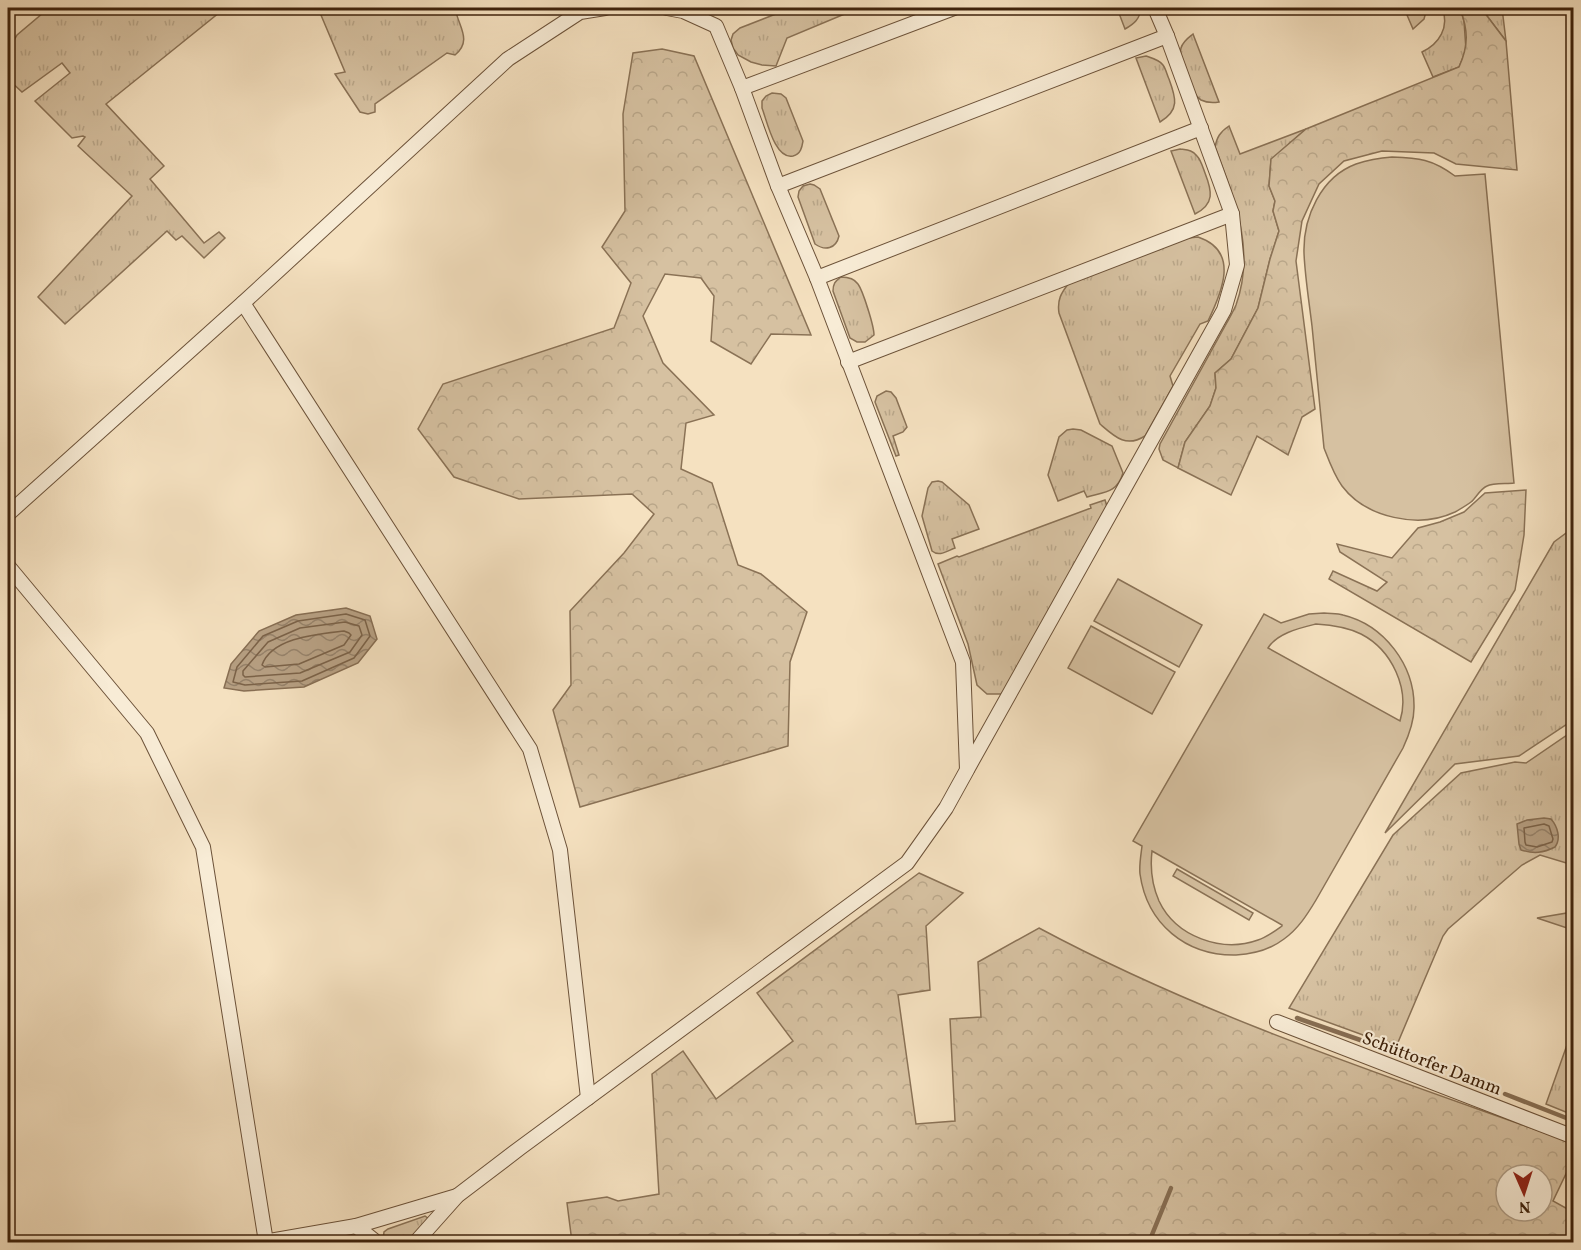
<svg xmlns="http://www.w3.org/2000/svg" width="1581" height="1250" font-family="Vollkorn,serif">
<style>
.grass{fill:url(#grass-tufts);stroke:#8a7256;stroke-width:1.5}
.forest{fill:url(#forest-crowns);stroke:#8a7256;stroke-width:1.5;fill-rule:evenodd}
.park{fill:#d6c1a1;stroke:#8a7256;stroke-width:1.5;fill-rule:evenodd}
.water{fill:url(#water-waves);stroke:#876e53;stroke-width:1.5}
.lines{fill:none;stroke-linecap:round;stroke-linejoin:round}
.shore{stroke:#7b6248;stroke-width:1.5}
.stream{stroke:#876e53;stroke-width:4.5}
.minor-casing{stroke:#6c5239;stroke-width:16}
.minor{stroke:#f8ecd6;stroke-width:14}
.labels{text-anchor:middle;stroke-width:4.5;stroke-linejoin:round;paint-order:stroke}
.street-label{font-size:18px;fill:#3f230c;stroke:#f8ecd6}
</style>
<defs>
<pattern id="grass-tufts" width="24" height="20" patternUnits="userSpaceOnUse" patternTransform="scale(1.5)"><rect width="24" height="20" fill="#d6c1a1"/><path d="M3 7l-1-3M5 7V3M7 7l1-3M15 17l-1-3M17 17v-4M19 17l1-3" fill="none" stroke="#b9a689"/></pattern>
<pattern id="forest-crowns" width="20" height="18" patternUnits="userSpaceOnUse" patternTransform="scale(1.5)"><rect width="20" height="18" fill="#d6c1a1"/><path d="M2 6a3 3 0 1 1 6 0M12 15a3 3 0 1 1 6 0" fill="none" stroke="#b9a689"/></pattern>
<pattern id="water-waves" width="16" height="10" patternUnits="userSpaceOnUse" patternTransform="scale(1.5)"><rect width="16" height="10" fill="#b7a083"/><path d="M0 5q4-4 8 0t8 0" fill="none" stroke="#96826a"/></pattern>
</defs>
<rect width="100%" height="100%" fill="#f5e1c0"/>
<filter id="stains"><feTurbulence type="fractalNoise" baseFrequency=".00333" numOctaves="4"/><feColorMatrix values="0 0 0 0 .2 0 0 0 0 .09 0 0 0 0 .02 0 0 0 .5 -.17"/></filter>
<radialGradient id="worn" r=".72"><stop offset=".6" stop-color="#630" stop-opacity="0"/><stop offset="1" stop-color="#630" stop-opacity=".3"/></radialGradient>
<g class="grass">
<polygon points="49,8 225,8 106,104 164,166 150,179 204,243 219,232 225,238 204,258 182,236 176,240 167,231 65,324 38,297 132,196 78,146 85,137 83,136 72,138 35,101 70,73 62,63 22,92 8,79 8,50 17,35"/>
<path d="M318,8H455C458,26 473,40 455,55L447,53L375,104V112L368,114L360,112L335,74L345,72Z"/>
<polygon points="803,8 859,8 787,38 776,66 762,65 751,62 738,55 733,48 731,40 733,34 740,28 781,12"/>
<path d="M1117,8H1141C1140,19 1134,24 1125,29Z"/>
<polygon points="1404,8 1427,8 1424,19 1413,29"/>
<path d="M1442,8H1460L1464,21L1466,50L1459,67L1433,77L1422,52C1439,44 1450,27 1442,8Z"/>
<polygon points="1481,8 1502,8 1506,41"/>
<path d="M1193,34L1219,102C1213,103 1207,103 1201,100C1191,94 1178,59 1181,48C1183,41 1188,38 1193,34Z"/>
<path d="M1146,56C1152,58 1160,60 1163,65C1166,69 1167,75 1169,79C1176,98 1180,110 1160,122L1136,58Z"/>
<path d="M772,93L781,94L786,98L803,141C802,147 801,154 793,156C775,160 767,121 762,108V101L766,96Z"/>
<path d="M1229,126L1240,154L1306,129L1271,160L1269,186L1275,201L1273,211L1279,231L1270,259L1258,308L1231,359L1215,373L1216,388L1210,406L1185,442L1178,468L1163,460L1159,449L1160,444L1225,326C1229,319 1233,312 1236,305C1256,249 1234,199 1215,147C1217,137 1220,132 1229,126Z"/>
<path d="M1180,149C1187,150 1193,150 1197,156C1201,160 1203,168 1205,173C1212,191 1215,204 1195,214L1171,151Z"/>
<path d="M810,184L814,185L820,189L839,236C836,249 825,251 815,244L798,197L799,191L803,186Z"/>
<path d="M1198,237C1240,251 1222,292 1208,321L1200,324L1170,376L1173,386L1145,436C1126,448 1115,437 1100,424L1059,313C1057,300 1061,293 1069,283L1188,238Z"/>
<path d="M841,277C848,277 854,278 858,284C863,291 874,326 874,335L865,342H857L850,338L833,291C833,284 835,281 841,277Z"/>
<polygon points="886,391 891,392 896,398 907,427 903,432 893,436 899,455 896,456 875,402 877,396"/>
<path d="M1073,429L1081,430L1112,446L1123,473C1117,493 1105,492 1087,497L1084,491L1058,501L1048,475L1059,437L1067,430Z"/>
<path d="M938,481L942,482L969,505L979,529L952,539L955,548C947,551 939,557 932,551L922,516L928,488L932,482Z"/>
<polygon points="1105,500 1107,506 1006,689 1001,694 987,694 977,685 968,644 938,564 957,556 959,557 1091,508 1090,505"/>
<polygon points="1573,528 1573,720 1519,756 1455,764 1385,833 1554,542"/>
<polygon points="1573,731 1573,865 1540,855 1522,865 1448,929 1443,936 1396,1047 1289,1008 1393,835 1461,773 1515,762 1526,763"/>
<polygon points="1573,912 1573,930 1537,918"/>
<polygon points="1573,1028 1573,1115 1546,1104"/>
<polygon points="425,1216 429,1219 410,1242 387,1242 383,1240 384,1232 388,1229"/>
</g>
<g class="forest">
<path d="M1460,8H1481L1506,41L1517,170L1456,164L1434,153L1382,151L1344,161L1319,184L1302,221L1296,261L1315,409L1302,417L1288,455L1257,436L1231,495L1178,468L1185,442L1210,406L1216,388L1215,373L1231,359L1258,308L1270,259L1279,231L1273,211L1275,201L1269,186L1271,159L1306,129L1459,67C1469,45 1468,30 1460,8Z"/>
<polygon points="662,49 694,56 811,335 771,334 751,364 711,341 714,296 701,278 665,274 643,316 663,363 714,415 686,423 681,469 712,483 738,565 761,574 807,612 790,662 788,746 580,807 553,710 571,685 570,611 624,553 654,514 632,494 519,499 454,477 418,429 443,384 614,328 631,283 602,247 625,211 623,114 633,53"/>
<polygon points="1526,490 1524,535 1515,590 1471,662 1329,579 1333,571 1377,591 1387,582 1340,552 1337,544 1392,558 1418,528 1440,522 1464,512 1485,493"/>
<path d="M919,873L963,893L926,926L930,990L898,995L916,1124L955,1121L950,1019L981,1017L978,962L1039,928C1209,1019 1393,1078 1573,1143V1159L1553,1201L1573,1212V1242H572L567,1203L607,1197L618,1201L659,1194L652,1074L683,1051L716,1099L793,1041L757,993ZM1506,1175H1542V1211H1506Z"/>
</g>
<g class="park">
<path d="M1392,157C1419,158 1432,159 1455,176L1485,174L1514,483C1507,484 1493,483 1487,486C1480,489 1476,498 1471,502C1466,506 1460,509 1455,512C1419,529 1366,518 1342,486C1334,475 1329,461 1324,448C1320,407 1316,367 1312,326C1309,301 1305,277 1304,253C1303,217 1321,177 1356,164C1368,160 1380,158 1392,157Z"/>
<polygon points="1118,579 1202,625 1179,667 1094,621"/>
<path d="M1324,613C1330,614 1337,613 1343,615C1384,625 1415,665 1414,708C1414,722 1409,735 1403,748L1316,900C1307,915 1298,929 1284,939C1271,949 1253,954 1236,955C1186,956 1147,924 1140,874C1139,865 1141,855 1142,846L1133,841L1264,614L1281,623L1309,614ZM1316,624C1332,625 1347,627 1361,634C1392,650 1410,689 1400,721L1268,648C1277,633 1300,628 1316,624ZM1152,851L1282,925V926C1275,931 1267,937 1258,940C1222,953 1176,937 1159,901C1152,885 1150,868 1152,851Z"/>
<polygon points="1091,626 1175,672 1152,714 1068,668"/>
<polygon points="1177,869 1253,913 1249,920 1173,876"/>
</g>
<g class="water">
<polygon points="346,608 370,616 377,639 358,663 304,687 244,691 224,688 231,664 259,631 296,615"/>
<path d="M1544,818L1551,819C1558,827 1561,839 1555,847C1543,853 1534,854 1521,850L1519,844L1517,824L1527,820Z"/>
</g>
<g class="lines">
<g class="shore">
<polygon points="346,614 365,620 370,636 354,658 302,681 245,685 233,682 237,667 263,636 298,621"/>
<polygon points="345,622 359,626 362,635 350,652 300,673 245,677 243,675 243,671 268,642 300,628"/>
<path d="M344,631L349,633L351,635L344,645L299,664L265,667L262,665C272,637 319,634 344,631Z"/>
<polygon points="1544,824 1549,826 1553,839 1552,842 1537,847 1526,845 1525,842 1524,828"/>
</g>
<g class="stream">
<polyline points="1297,1018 1392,1051"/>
<polyline points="1505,1094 1574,1121"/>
<polyline points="1149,1242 1171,1188"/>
</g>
<defs>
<g id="minor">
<polyline points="742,88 954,8"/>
<polyline points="778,186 1167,36"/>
<polyline points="817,278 1201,128"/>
<polyline points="243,303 530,749 560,850 588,1098"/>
<polyline points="848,362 1232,214"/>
<polyline points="8,514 243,303 508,59 580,12 605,8"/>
<polyline points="8,566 147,733 203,847 266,1242"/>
<polyline points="968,768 1224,310 1237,265 1232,214 1167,36 1155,8"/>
<polyline points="1277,1022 1574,1137"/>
<polyline points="356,1226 376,1242"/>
<polyline points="264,1242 356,1226 457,1196"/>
<polyline points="416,1242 457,1196 520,1148 907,863 946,808 967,770 963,662 817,278 778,186 742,88 716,26 683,11 667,8"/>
</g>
</defs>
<use href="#minor" class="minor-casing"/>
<use href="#minor" class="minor"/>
</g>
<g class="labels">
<g class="street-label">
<text transform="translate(1432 1063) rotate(21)" y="6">Schüttorfer Damm</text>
</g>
</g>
<rect width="1581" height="1250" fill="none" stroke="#f5e1c0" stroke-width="30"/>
<rect x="9" y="9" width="1563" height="1232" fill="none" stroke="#3f230c" stroke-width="3"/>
<rect x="15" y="15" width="1551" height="1220" fill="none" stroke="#3f230c" stroke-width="1.5"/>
<g transform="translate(1524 1193) rotate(177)"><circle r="28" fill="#f8ecd6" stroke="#ae9c85" stroke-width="1.5"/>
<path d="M0-4.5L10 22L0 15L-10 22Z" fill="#8f2418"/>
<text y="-9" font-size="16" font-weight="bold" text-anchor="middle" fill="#3f230c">N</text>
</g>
<rect width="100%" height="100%" filter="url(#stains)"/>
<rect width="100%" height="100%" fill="url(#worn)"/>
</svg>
